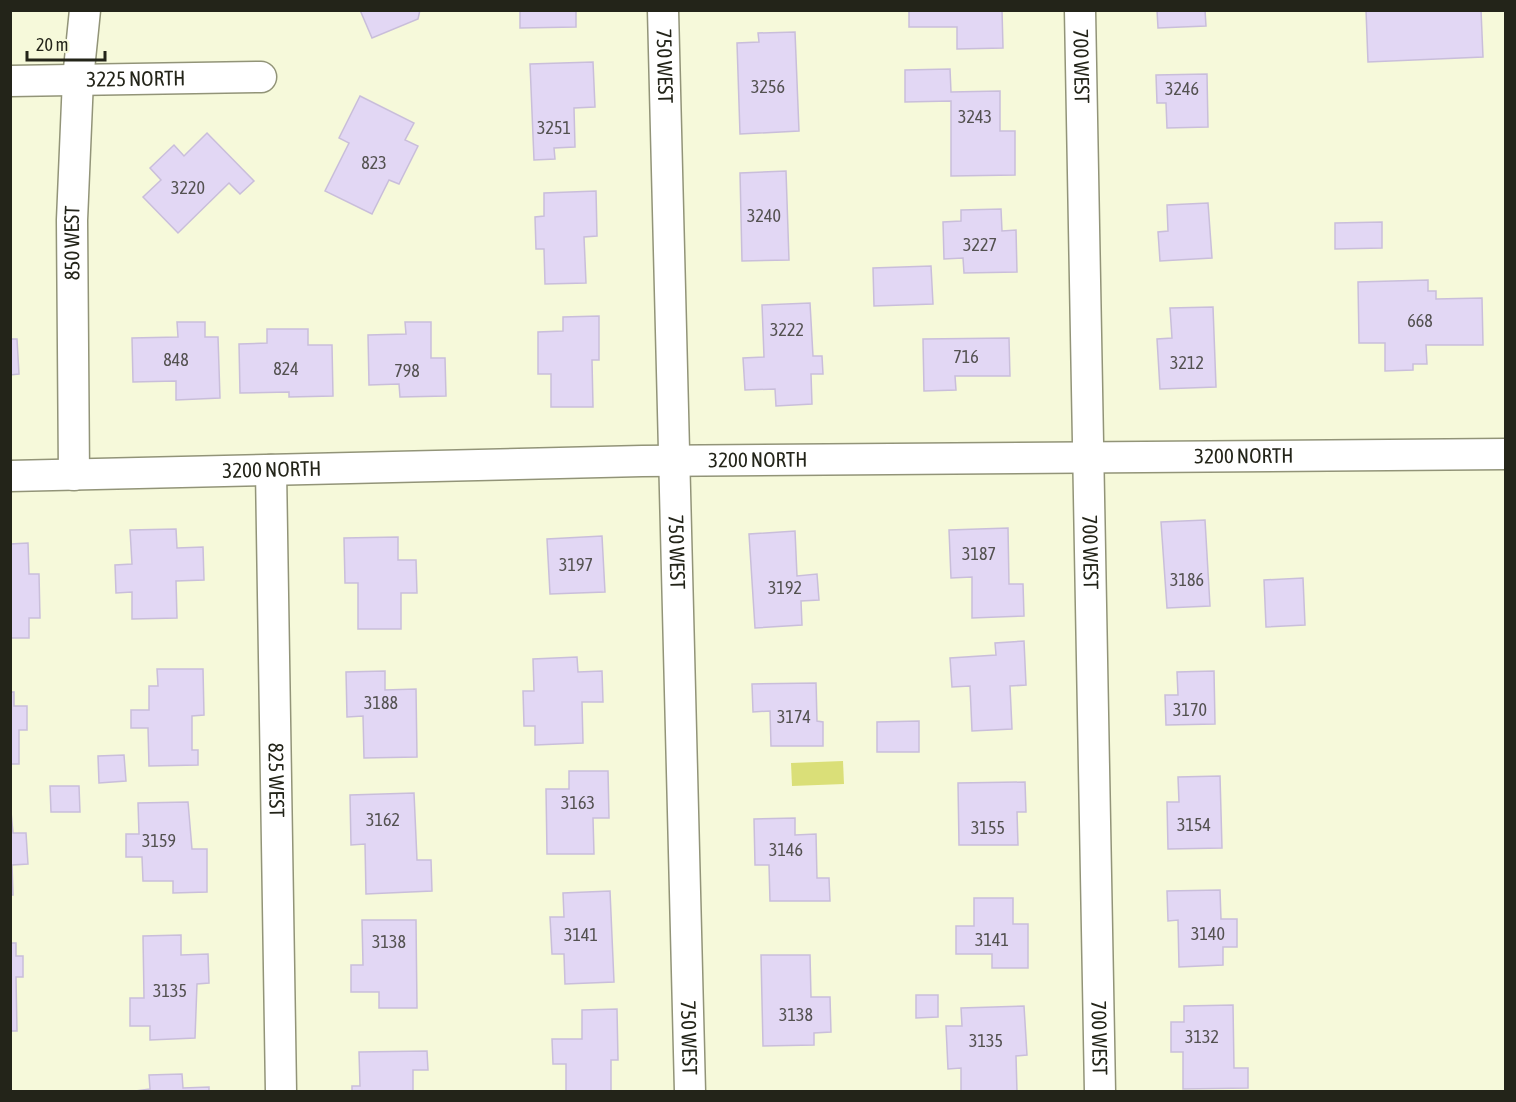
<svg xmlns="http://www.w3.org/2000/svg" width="1516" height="1102" font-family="'Asap Condensed',sans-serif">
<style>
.water{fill:#dadf78}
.building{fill:#e2d7f4;stroke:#c9beda;stroke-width:1.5}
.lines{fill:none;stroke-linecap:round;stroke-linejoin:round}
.minor-casing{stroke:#929478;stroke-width:33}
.minor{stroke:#fff;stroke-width:30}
.labels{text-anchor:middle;stroke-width:4.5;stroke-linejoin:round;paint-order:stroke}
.number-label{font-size:18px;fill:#535150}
.street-label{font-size:21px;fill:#232419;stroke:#f6f9da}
</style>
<rect width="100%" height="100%" fill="#f6f9da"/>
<polygon class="water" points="843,761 844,784 792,786 791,763"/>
<g class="building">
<polygon points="360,10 420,10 418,19 372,38"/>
<polygon points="520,10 576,10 576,27 520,28"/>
<polygon points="909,10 1002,10 1003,48 957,49 957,27 909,27"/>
<polygon points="1157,10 1205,10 1206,26 1158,28"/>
<polygon points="1366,10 1481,10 1483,57 1368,62"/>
<polygon points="795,32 799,131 740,134 737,43 759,42 758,33"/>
<polygon points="593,62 595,107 574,108 575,147 554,148 555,159 534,160 530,64"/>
<polygon points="950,69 951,92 1000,91 1000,131 1015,131 1015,175 951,176 951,101 905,102 905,70"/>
<polygon points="1207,74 1208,127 1167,128 1166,103 1157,103 1156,75"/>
<polygon points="360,96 414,123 405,140 418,146 399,184 389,180 372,214 325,191 349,143 339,138"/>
<polygon points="207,133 254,181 240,194 229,183 178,233 143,197 161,180 150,168 174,145 184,156"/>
<polygon points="786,171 789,260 742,261 740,173"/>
<polygon points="596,191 597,236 584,237 586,283 545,284 544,249 536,249 535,217 544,216 544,193"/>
<polygon points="1208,203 1212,258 1160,261 1158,232 1168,231 1167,205"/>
<polygon points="1001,209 1002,231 1016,230 1017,272 964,273 963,258 944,259 943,222 961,221 961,210"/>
<polygon points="1382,222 1382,248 1335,249 1335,223"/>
<polygon points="931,266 933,304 874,306 873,268"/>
<polygon points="1428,280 1428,291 1436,291 1436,299 1482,298 1483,345 1426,345 1427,364 1413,364 1413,370 1385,371 1385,343 1359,343 1358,282"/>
<polygon points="810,303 813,356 822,356 823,374 811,374 812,404 776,406 775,389 745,390 743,358 764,357 762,305"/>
<polygon points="1213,307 1216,387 1160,389 1157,339 1172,338 1170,308"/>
<polygon points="599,316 599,360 592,360 593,407 551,407 551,374 538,374 538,332 563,331 563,317"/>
<polygon points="177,322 205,322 205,337 218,337 220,398 176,400 176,381 133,382 132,338 178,337"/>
<polygon points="405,322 431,322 431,358 445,358 446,396 400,397 399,384 369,385 368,335 406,334"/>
<polygon points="267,329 308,329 308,345 332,345 333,396 289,397 289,392 240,393 239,344 267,343"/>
<polygon points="1009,338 1010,376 955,376 956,390 924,391 923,339"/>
<polygon points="10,339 17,339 19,374 10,375"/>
<polygon points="1205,520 1210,606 1167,608 1161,522"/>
<polygon points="1008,528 1009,584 1023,584 1024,616 972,618 972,577 951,578 949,530"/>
<polygon points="176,529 177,548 203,547 204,580 176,581 177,618 132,619 132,592 116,593 115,565 132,564 130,530"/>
<polygon points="795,531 797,576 817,574 819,600 801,601 802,625 755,628 749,534"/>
<polygon points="602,536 605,592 550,594 547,539"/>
<polygon points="398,537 398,560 416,560 417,593 401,593 401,629 358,629 358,583 345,583 344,538"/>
<polygon points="28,543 29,574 39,574 40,618 29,618 29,638 10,638 10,544"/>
<polygon points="1303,578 1305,625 1266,627 1264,580"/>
<polygon points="1024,641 1026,685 1010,686 1012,729 972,731 970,686 952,687 950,658 996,655 995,643"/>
<polygon points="577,657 578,672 602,671 603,702 582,702 583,743 535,745 535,726 524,726 523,691 534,691 533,659"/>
<polygon points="157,669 203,669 204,715 192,716 192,750 198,750 198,765 149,766 148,728 131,728 131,710 149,710 149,686 158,686"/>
<polygon points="385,671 385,690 416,689 417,757 364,758 363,716 347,717 346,672"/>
<polygon points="1214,671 1215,724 1166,725 1165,695 1178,695 1177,672"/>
<polygon points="816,683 817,721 823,722 823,746 771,746 770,711 753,712 752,684"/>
<polygon points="10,692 14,692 14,706 27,706 27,730 19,730 19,764 10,764"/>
<polygon points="919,721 919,752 877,752 877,722"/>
<polygon points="124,755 126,781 99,783 98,756"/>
<polygon points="569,771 608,771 609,818 593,818 594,854 547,854 546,789 569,789"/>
<polygon points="1220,776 1222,848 1168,849 1167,802 1179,802 1178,777"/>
<polygon points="1025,782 1026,812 1017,812 1018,845 959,845 958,783"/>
<polygon points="50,786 79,786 80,812 51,812"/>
<polygon points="414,793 417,860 431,860 432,891 366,894 365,844 351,845 350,795"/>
<polygon points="10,801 13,833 26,833 28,864 12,865 13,895 10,895"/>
<polygon points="188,802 192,849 207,849 207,892 173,893 173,881 143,881 142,857 126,857 126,834 139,834 138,803"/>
<polygon points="795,818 795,835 816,834 817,878 829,878 830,901 770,901 769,865 755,865 754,819"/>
<polygon points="1220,890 1221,919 1237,919 1237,947 1223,947 1223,965 1179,967 1178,920 1168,921 1167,891"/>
<polygon points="610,891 614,982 565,984 564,954 552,954 550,917 564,917 563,893"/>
<polygon points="974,898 1013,898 1013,924 1028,924 1028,968 992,968 992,954 956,954 956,926 974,926"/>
<polygon points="362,920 416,920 417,1008 379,1008 379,992 351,992 351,965 363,965"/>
<polygon points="181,935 181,955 208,954 209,983 197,984 195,1038 150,1040 150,1026 130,1026 130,998 144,998 143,936"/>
<polygon points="10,943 16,943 16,956 23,956 23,977 16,977 17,1031 10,1031"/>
<polygon points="761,955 810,955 811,997 830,997 831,1032 814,1033 814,1045 763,1046"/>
<polygon points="916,995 938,995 938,1017 916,1018"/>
<polygon points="1233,1005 1234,1068 1248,1068 1248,1088 1183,1089 1183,1052 1171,1052 1171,1022 1184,1022 1184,1006"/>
<polygon points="1024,1006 1027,1055 1016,1056 1017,1092 961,1092 961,1068 948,1069 946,1026 962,1026 961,1008"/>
<polygon points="617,1009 618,1060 611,1060 611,1092 566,1092 566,1064 553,1064 552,1039 582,1039 582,1010"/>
<polygon points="427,1051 428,1070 413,1070 413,1092 352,1092 352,1086 360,1086 359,1052"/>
<polygon points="182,1074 183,1088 209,1087 209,1092 128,1092 150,1089 149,1075"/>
</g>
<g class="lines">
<defs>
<g id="minor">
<path id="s1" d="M663,10L690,1092"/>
<path id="s2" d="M1080,10L1100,1092"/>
<path id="s3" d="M10,81L261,77"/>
<path id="s4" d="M271,470L281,1092"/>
<path id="s5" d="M74,475L72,220L78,79L85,10"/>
<path id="s6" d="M10,476L642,461L1506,454"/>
</g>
</defs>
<use href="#minor" class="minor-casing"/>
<use href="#minor" class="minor"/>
</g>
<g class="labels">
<g class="number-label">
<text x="768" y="93">3256</text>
<text x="1182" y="95">3246</text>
<text x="975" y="123">3243</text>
<text x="554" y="134">3251</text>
<text x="374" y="169">823</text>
<text x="188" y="194">3220</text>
<text x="764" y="222">3240</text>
<text x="980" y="251">3227</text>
<text x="1420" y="327">668</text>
<text x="787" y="336">3222</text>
<text x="966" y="363">716</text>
<text x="176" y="366">848</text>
<text x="1187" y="369">3212</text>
<text x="286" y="375">824</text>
<text x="407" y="377">798</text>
<text x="979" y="560">3187</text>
<text x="576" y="571">3197</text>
<text x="1187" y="586">3186</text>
<text x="785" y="594">3192</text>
<text x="381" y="709">3188</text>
<text x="1190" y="716">3170</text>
<text x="794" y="723">3174</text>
<text x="578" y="809">3163</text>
<text x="383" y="826">3162</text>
<text x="1194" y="831">3154</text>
<text x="988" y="834">3155</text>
<text x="159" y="847">3159</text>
<text x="786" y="856">3146</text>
<text x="1208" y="940">3140</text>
<text x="581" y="941">3141</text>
<text x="992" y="946">3141</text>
<text x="389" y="948">3138</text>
<text x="170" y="997">3135</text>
<text x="796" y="1021">3138</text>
<text x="1202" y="1043">3132</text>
<text x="986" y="1047">3135</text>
</g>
<g class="street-label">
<text dy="7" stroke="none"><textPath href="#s1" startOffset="56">750 WEST</textPath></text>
<text dy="7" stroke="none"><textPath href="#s2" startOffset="56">700 WEST</textPath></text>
<text dy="7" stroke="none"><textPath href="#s3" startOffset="126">3225 NORTH</textPath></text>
<text dy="7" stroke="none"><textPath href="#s5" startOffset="232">850 WEST</textPath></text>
<text dy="7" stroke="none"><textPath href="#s6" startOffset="1234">3200 NORTH</textPath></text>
<text dy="7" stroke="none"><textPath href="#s6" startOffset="748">3200 NORTH</textPath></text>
<text dy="7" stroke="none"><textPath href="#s6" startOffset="262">3200 NORTH</textPath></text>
<text dy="7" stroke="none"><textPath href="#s1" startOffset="542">750 WEST</textPath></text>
<text dy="7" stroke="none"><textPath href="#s2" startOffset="542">700 WEST</textPath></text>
<text dy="7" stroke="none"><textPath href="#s4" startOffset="310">825 WEST</textPath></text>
<text dy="7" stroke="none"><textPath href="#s1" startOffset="1028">750 WEST</textPath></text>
<text dy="7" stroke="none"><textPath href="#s2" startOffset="1028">700 WEST</textPath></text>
</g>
</g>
<rect width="1516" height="1102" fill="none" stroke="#232419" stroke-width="24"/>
<path d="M27 51v9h78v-9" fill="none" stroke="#232419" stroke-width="3"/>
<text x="36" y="51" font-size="18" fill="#232419" stroke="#f6f9da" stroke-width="4.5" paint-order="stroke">20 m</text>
</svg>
